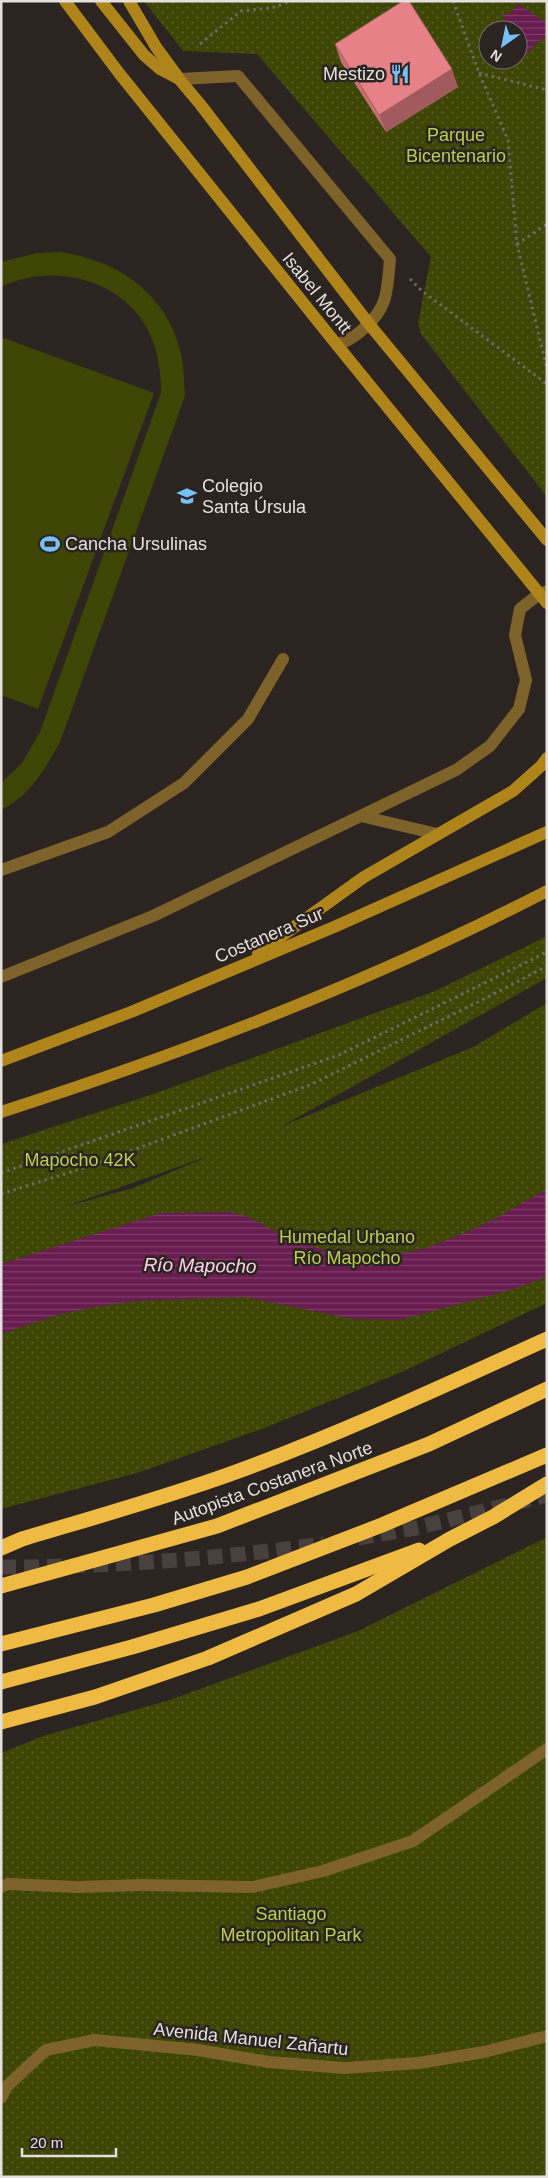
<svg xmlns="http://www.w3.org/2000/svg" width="548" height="2178" font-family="Helvetica,sans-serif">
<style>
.park{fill:url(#park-dots);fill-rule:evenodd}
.pitch{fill:#3d4605}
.water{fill:url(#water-rules)}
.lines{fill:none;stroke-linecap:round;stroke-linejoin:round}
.highway-tunnel{stroke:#47403c;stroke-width:15;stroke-dasharray:15 8;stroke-linecap:butt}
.path{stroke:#6e6865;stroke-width:3;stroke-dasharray:2.5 4;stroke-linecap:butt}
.lane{stroke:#7d632a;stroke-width:12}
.street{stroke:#7d632a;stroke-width:12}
.secondary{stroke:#af851b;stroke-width:12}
.highway{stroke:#efba41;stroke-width:15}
.street-bridge{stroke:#7d632a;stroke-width:12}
.wall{fill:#c67074}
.shaded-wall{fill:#a15b5e}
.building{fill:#e68287;stroke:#a15b5e}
.labels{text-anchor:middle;stroke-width:5;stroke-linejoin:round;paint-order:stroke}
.poi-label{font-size:18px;fill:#e5e0de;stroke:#2b2420;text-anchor:start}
.park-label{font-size:18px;fill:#b9cf50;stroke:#2b2420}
.street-label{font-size:18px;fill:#e5e0de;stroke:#2b2420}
.water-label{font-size:19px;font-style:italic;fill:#ffd1ea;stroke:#2b2420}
</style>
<defs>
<pattern id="park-dots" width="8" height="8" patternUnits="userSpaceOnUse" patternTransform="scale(1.25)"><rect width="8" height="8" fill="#3d4605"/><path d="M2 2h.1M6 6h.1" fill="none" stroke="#596029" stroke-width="1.8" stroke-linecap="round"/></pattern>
<pattern id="water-rules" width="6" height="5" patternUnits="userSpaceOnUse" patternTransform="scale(1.25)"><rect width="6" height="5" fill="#681c4f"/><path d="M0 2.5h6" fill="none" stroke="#7d3d68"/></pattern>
</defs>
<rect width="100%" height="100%" fill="#2b2420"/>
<g class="park">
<path d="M144,1H547V497L421,334L418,323L431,257L257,54L183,51ZM488,30H518V60H488Z"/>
<path d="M547,936V978L282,1126L473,1047L547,1003V1303L402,1372L262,1429L137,1473L1,1509V1144L159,1092L435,991ZM212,1155L133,1188L64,1207Z"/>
<polygon points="547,1537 547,2177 1,2177 1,1753 43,1736 170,1700 358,1631"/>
</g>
<g class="pitch">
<path d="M60,252C117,260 165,292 180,350C184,365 184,381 185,396L60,742C45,769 30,796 1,810V783L22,763L40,732L161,393C161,371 158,351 148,330C121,278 51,262 1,287V262L37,253Z"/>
<polygon points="1,337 154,393 38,709 1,695"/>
</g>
<g class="water">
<polygon points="518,4 547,23 547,37 537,42 525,56 518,44 518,30 511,30 501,14 509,14"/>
<polygon points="547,1189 547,1276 514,1289 399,1320 353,1319 245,1297 136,1301 101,1306 60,1314 1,1334 1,1264 161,1213 229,1212 246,1216 289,1239 323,1250 397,1254 426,1248 467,1232 498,1217"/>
</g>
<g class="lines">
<g class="highway-tunnel">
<polyline points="358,1538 416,1528 547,1495"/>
<path d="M1,1567C110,1567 216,1559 323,1544"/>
</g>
<g class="path">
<polyline points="453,1 479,73 508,140 517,244 547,369"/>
<polyline points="200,44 241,11 271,8 293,1"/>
<polyline points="479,73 547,90"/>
<polyline points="517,244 547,224"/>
<polyline points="410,279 422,291 547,384"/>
<polyline points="1,1173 339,1055 547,952"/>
<polyline points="1,1194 90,1166 312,1084 490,996 547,966"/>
<polyline points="542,2177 547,2175"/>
</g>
<g class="lane">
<path d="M179,79L238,76L390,259C389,272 388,286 385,298C379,319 356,338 337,345"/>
<polyline points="361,816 437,834"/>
<polyline points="1,870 108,832 184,783 248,719 283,659"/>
<polyline points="1,977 153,916 456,770 490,746 519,709 526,680 515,635 520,609 539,594 547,591"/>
</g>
<g class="street">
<polyline points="142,1885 253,1887 323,1871 413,1841 547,1749"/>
<polyline points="1,2098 7,2086 46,2050 95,2040 198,2050 269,2062 344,2068 419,2063 484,2052 547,2036"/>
</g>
<g class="secondary">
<polyline points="65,1 119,73 337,345 547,603"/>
<polyline points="101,1 144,55 160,69 179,79 200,104 369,324 547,540"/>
<polyline points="129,1 156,47 178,77"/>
<polyline points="258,953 364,877 513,791 541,766 547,758"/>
<polyline points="1,1061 131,1012 334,927 547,832"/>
<path d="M1,1112C188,1052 373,981 547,891"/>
</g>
<g class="highway">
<path d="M1,1548L22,1539C92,1518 164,1498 233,1473C340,1434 443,1386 547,1339"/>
<polyline points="1,1586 217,1526 429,1444 547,1389"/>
<polyline points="1,1644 154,1605 247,1577 382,1525 547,1455"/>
<polyline points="1,1682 132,1647 259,1609 419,1550"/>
<polyline points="1,1722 95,1697 208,1658 356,1594 450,1539 493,1517 547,1484"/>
</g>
<polyline class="street-bridge" points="1,1887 8,1884 77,1887 142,1885"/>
</g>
<polygon class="wall" points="335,44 458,87 386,132 341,62"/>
<polygon class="shaded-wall" points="452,69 458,87 386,132 379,115"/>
<polygon class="building" points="403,1 409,1 452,69 379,115 335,44"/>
<defs>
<symbol id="restaurant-bare" viewBox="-9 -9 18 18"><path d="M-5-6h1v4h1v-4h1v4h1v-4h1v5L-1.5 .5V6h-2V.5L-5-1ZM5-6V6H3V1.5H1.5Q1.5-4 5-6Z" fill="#77bff7" stroke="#2b2420" stroke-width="2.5" paint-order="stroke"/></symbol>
<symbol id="school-bare" viewBox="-9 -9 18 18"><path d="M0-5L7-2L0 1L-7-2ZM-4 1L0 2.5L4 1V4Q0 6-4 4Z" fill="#77bff7" stroke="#2b2420" stroke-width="2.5" paint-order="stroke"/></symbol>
<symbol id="stadium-bare" viewBox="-9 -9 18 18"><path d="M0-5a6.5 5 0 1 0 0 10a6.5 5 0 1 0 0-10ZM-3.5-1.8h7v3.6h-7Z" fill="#77bff7" stroke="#2b2420" stroke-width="2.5" paint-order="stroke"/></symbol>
</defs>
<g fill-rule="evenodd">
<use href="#restaurant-bare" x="386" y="60" width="28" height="28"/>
<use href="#school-bare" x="173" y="482" width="28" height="28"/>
<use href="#stadium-bare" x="36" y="530" width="28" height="28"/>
</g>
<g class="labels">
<g class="poi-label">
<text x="385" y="80" text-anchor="end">Mestizo</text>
<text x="202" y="492">Colegio<tspan x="202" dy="21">Santa Úrsula</tspan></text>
<text x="65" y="550">Cancha Ursulinas</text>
</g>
<g class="park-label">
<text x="456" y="141">Parque<tspan x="456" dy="21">Bicentenario</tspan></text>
<text x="80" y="1166">Mapocho 42K</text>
<text x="347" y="1243">Humedal Urbano<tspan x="347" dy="21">Río Mapocho</tspan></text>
<text x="291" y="1920">Santiago<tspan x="291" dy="21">Metropolitan Park</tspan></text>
</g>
<g class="street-label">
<text transform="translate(317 293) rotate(51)" y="6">Isabel Montt</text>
<text transform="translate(269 935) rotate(-23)" y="6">Costanera Sur</text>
<text transform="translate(272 1483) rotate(-20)" y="6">Autopista Costanera Norte</text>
<text transform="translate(251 2039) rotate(6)" y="6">Avenida Manuel Zañartu</text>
</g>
<g class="water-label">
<text transform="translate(200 1265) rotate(1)" y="7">Río Mapocho</text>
</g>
</g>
<rect width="548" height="2178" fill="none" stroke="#e5e0de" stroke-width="5"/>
<g transform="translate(503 45) rotate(213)"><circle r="24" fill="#2b2420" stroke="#756f6c"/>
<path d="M0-4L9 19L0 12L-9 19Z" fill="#77bff7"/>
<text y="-8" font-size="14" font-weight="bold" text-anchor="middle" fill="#e5e0de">N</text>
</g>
<path d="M22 2148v8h94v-8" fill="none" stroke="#e5e0de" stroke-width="2.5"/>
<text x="30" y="2148" font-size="15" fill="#e5e0de" stroke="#2b2420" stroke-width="4" paint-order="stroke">20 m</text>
</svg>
